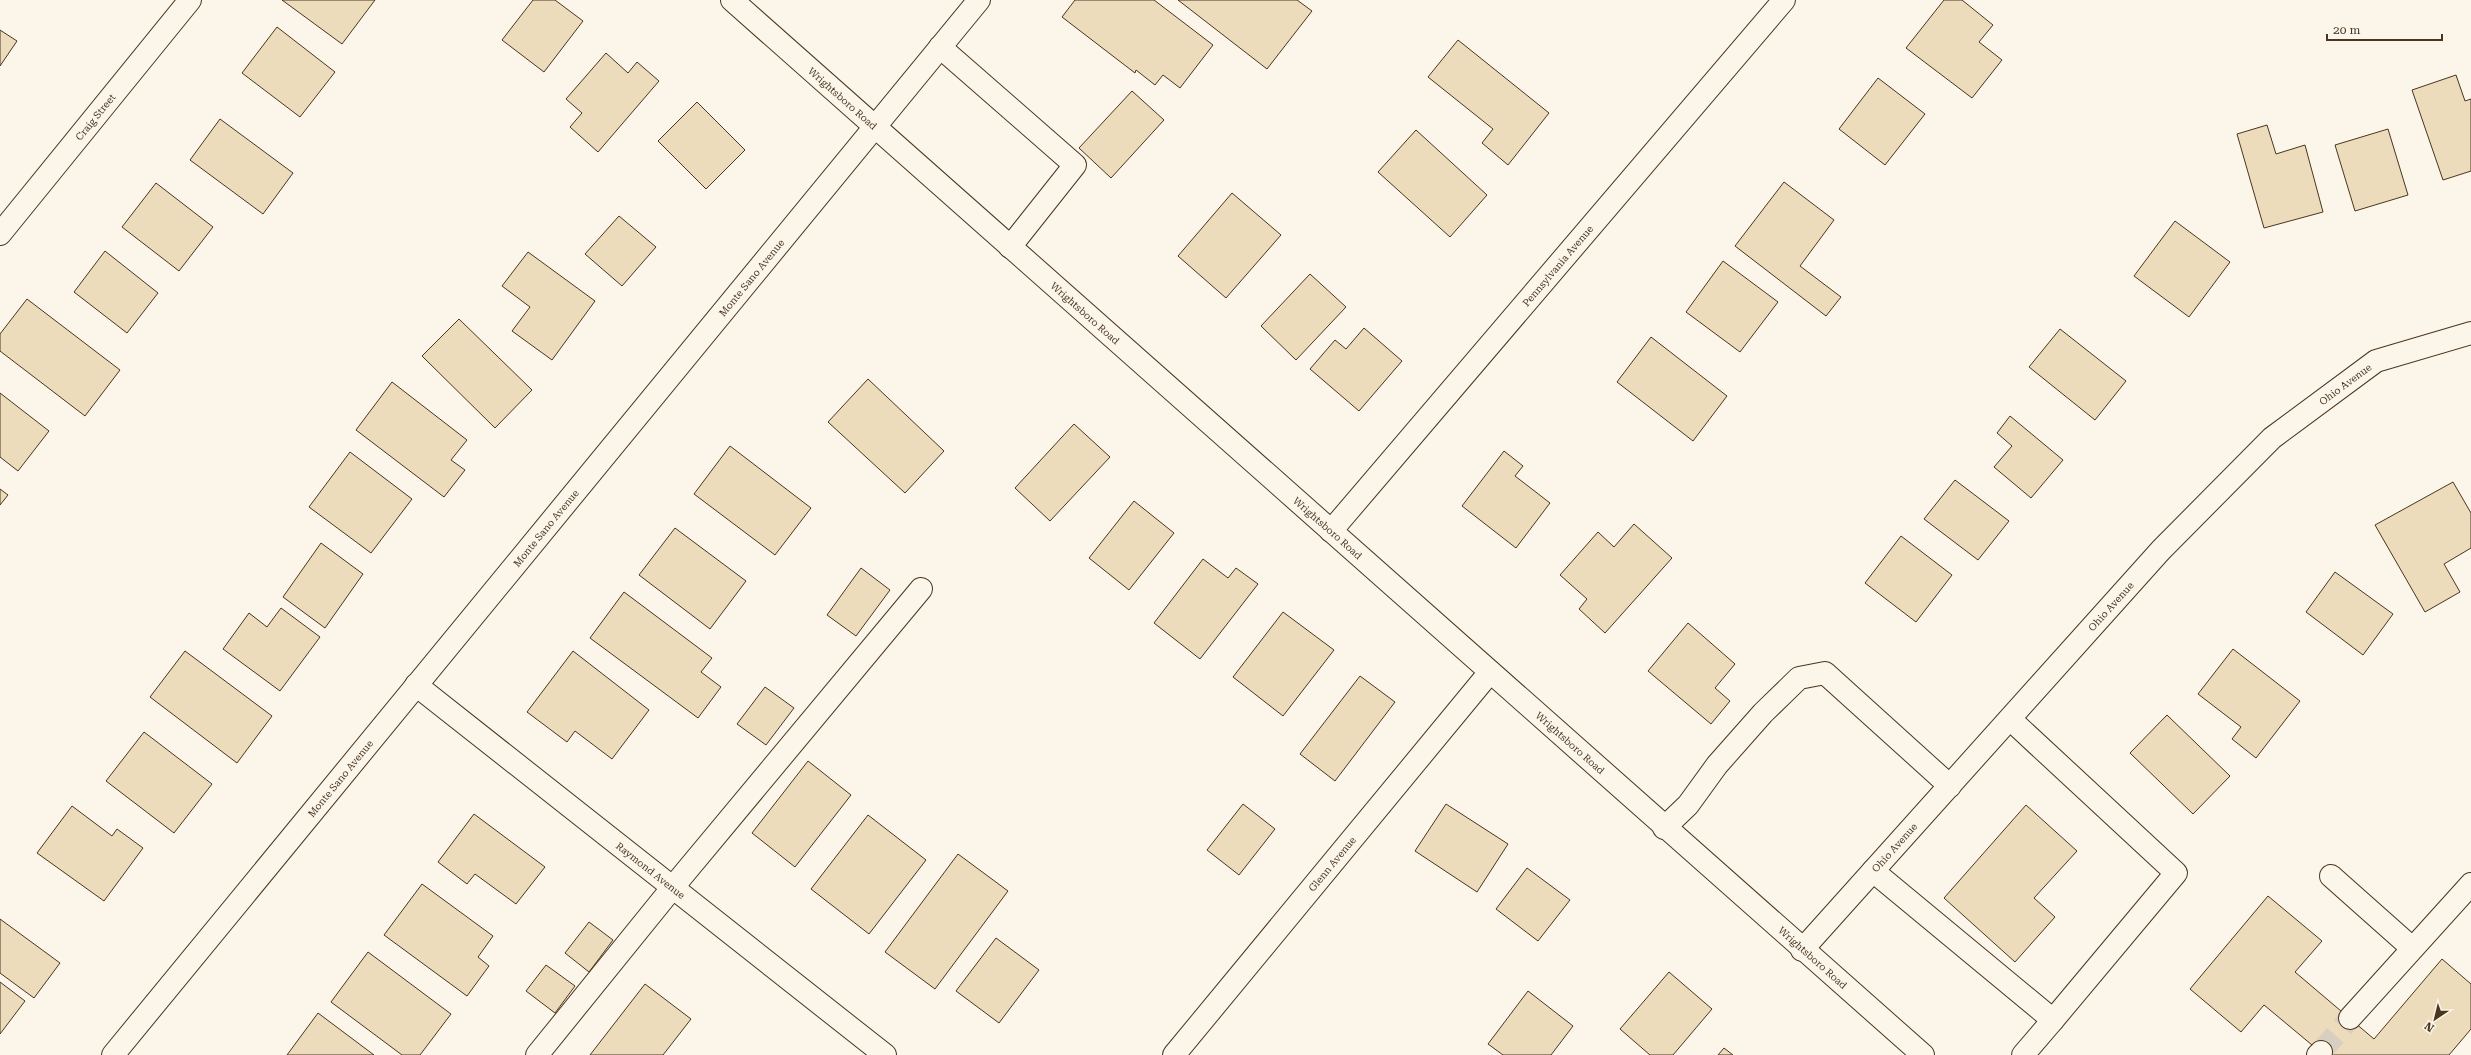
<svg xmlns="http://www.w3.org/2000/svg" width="2471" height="1055" font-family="'Roboto Serif',serif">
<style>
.building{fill:#ecdcbc;stroke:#4a3520}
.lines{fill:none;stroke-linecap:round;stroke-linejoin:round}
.minor-tunnel{stroke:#d8cfc1;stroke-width:22;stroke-dasharray:22 11;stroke-linecap:butt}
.minor-casing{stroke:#4a3520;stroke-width:24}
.major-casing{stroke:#4a3520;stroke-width:24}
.minor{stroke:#fbf6e9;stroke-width:22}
.major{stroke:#fbf6e9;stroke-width:22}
.labels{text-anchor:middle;stroke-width:3;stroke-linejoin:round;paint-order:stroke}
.street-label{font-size:10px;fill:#4a3520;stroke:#fbf6e9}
</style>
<rect width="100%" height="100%" fill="#fbf6e9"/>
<g class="building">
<polygon points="282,0 375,0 342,44"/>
<polygon points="533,0 555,0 583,21 544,72 502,40"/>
<polygon points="1075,0 1154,0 1213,45 1180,88 1163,75 1155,85 1136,70 1135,73 1062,17"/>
<polygon points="1178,0 1297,0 1312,11 1267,69"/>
<polygon points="1944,0 1962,0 1993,25 1979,42 2002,60 1972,98 1906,48"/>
<polygon points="277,27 335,72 300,117 242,73"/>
<polygon points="0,30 17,41 0,66"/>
<polygon points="1458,40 1549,113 1508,165 1482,143 1493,129 1428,77"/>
<polygon points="606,53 628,73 637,62 659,81 598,152 570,127 582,113 566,99"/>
<polygon points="2456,75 2465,101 2471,99 2471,171 2443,180 2412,90"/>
<polygon points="1878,78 1925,114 1885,165 1839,129"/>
<polygon points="1132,91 1164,120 1111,178 1079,148"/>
<polygon points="697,102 745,150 706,189 658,141"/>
<polygon points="220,119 293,173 263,214 190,160"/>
<polygon points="2267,125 2276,154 2305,145 2323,212 2264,228 2237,134"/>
<polygon points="2388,129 2408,195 2355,211 2335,145"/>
<polygon points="1416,130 1487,195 1450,237 1378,172"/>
<polygon points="1784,182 1834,220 1800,266 1841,297 1826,316 1735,246"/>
<polygon points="156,183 213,227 179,271 122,227"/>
<polygon points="1232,193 1281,235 1226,298 1178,256"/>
<polygon points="619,216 656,247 622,286 585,254"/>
<polygon points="2175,221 2230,262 2189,317 2134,276"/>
<polygon points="105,251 158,293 127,333 74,292"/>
<polygon points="528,252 595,301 552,360 512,331 530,307 502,286"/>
<polygon points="1723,261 1778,302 1740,352 1686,312"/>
<polygon points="1310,274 1346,307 1296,360 1261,326"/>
<polygon points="27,299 120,370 85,416 0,351 0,334"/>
<polygon points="459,319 532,390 495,428 422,356"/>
<polygon points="1364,328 1402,361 1359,411 1310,369 1335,340 1346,349"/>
<polygon points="2060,329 2126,381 2095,420 2029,367"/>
<polygon points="1651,337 1727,396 1693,441 1617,382"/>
<polygon points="868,379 944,451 905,493 828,422"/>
<polygon points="392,382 467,440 451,460 465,470 444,497 356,430"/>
<polygon points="0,393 49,431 18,471 0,457"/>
<polygon points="2010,416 2063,460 2031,498 1994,467 2012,446 1997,433"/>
<polygon points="1074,424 1110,457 1050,521 1015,488"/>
<polygon points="730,446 811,508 775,555 694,494"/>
<polygon points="1504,451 1523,466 1515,476 1550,503 1516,548 1462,506"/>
<polygon points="350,452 412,499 371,553 309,507"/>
<polygon points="1955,480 2009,521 1978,560 1924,519"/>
<polygon points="2453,482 2471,513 2471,548 2444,564 2460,592 2425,612 2375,525"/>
<polygon points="0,489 8,495 0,505"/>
<polygon points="1134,501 1174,533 1129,590 1089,558"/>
<polygon points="1634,524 1672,558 1605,633 1579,609 1587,599 1560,575 1598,532 1614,547"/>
<polygon points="675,528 746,581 710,629 639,575"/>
<polygon points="1901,536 1952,575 1916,622 1865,583"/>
<polygon points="321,543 363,574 325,628 283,597"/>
<polygon points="1203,559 1228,578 1236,568 1258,584 1200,659 1154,623"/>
<polygon points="861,568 890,590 856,636 827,615"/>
<polygon points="2335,572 2393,614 2363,655 2306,612"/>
<polygon points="624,592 712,658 701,672 721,687 698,718 590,638"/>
<polygon points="281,608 320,637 280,691 223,649 249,613 267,627"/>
<polygon points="1283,612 1334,650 1283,716 1233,677"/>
<polygon points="1688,623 1735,664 1715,688 1730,701 1711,724 1648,671"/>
<polygon points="2233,649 2300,701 2256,758 2232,739 2241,727 2198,694"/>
<polygon points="185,651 272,716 237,763 150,697"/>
<polygon points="573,651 649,710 612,759 575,731 567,742 527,712"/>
<polygon points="1360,676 1395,702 1335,781 1300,754"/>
<polygon points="765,687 794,708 766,745 737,724"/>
<polygon points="2167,715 2230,776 2193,814 2130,753"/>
<polygon points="144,732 212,784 174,833 106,781"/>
<polygon points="808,761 851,795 795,867 752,833"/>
<polygon points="1243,804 1275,829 1239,875 1207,850"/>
<polygon points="1446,804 1508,844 1477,892 1415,851"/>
<polygon points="2026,805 2077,851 2034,898 2055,917 2015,962 1944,898"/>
<polygon points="72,806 112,836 117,829 143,848 104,901 37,853"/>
<polygon points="474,814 545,867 516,904 475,874 467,884 438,862"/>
<polygon points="868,815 926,860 869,934 811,889"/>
<polygon points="958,854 1008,891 935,989 885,952"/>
<polygon points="1527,868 1570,900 1538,941 1496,909"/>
<polygon points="422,884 493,936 478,957 489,966 467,996 384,935"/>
<polygon points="2268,896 2322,941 2295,972 2374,1039 2442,959 2471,984 2471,1029 2449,1055 2324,1055 2264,1005 2241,1032 2190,989"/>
<polygon points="0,919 60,963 34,998 0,973"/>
<polygon points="589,922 613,940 589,972 565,953"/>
<polygon points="996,938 1039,970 999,1023 956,991"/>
<polygon points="368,952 451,1014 420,1055 402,1055 331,1002"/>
<polygon points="546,965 575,986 555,1013 526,991"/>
<polygon points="1669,972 1712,1009 1673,1055 1650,1055 1620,1029"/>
<polygon points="0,982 25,1001 0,1034"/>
<polygon points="645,984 691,1019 663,1055 590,1055"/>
<polygon points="1528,991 1573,1026 1551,1055 1503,1055 1488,1044"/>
<polygon points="318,1013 374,1055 287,1055"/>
<polygon points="1724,1048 1733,1055 1718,1055"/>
</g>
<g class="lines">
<polyline class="minor-tunnel" points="2321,1052 2350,1018"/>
<defs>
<g id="minor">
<polyline points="940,47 1075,165 1010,247"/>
<path id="s1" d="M0,234L190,0"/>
<path id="s2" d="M1331,531L1784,0"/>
<path id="s3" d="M416,685L885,1055"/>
<polyline points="2010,719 2176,873 2053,1020"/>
<polyline points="1664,828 1688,805 1717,765 1763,713 1799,678 1825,673 1950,786"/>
<polyline points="1873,871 2053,1020 2023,1055"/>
<polyline points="2331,876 2412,948"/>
<path id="s4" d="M1802,950L2161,550L2272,438L2376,361L2471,333"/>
<polyline points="2350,1018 2471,884"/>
<path id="s5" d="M113,1055L979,0"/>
<polyline points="537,1055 673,887 921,589"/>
<path id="s6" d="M1174,1055L1490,672"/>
<polyline points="2318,1055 2321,1052"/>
</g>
<g id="major">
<path id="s7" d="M732,0L1923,1055"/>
</g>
</defs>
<use href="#minor" class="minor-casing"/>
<use href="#major" class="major-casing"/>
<use href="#minor" class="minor"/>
<use href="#major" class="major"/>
</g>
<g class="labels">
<g class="street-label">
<text dy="4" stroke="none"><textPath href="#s7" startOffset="148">Wrightsboro Road</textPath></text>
<text dy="4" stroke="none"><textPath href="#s1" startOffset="151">Craig Street</textPath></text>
<text dy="4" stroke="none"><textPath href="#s2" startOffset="349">Pennsylvania Avenue</textPath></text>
<text dy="4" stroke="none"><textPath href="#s5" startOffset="1006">Monte Sano Avenue</textPath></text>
<text dy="4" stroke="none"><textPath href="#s7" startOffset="472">Wrightsboro Road</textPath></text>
<text dy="4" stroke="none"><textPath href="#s4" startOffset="786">Ohio Avenue</textPath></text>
<text dy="4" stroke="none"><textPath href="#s5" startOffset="682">Monte Sano Avenue</textPath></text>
<text dy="4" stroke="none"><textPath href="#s7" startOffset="796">Wrightsboro Road</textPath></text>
<text dy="4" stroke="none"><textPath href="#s4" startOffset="462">Ohio Avenue</textPath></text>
<text dy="4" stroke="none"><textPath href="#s7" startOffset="1120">Wrightsboro Road</textPath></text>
<text dy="4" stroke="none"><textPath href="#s5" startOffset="358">Monte Sano Avenue</textPath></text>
<text dy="4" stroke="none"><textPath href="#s4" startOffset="138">Ohio Avenue</textPath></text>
<text dy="4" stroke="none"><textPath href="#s6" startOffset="248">Glenn Avenue</textPath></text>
<text dy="4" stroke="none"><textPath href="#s3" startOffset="299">Raymond Avenue</textPath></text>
<text dy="4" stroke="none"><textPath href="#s7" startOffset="1444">Wrightsboro Road</textPath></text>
</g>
</g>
<g transform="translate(2435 1019) rotate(215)" stroke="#fbf6e9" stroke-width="3" paint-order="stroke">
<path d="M0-3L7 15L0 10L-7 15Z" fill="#4a3520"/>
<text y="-6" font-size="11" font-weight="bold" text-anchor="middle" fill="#4a3520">N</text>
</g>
<path d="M2327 34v6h115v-6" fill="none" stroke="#4a3520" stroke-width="2"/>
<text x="2333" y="34" font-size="12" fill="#4a3520" stroke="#fbf6e9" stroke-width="3" paint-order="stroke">20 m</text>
</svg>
